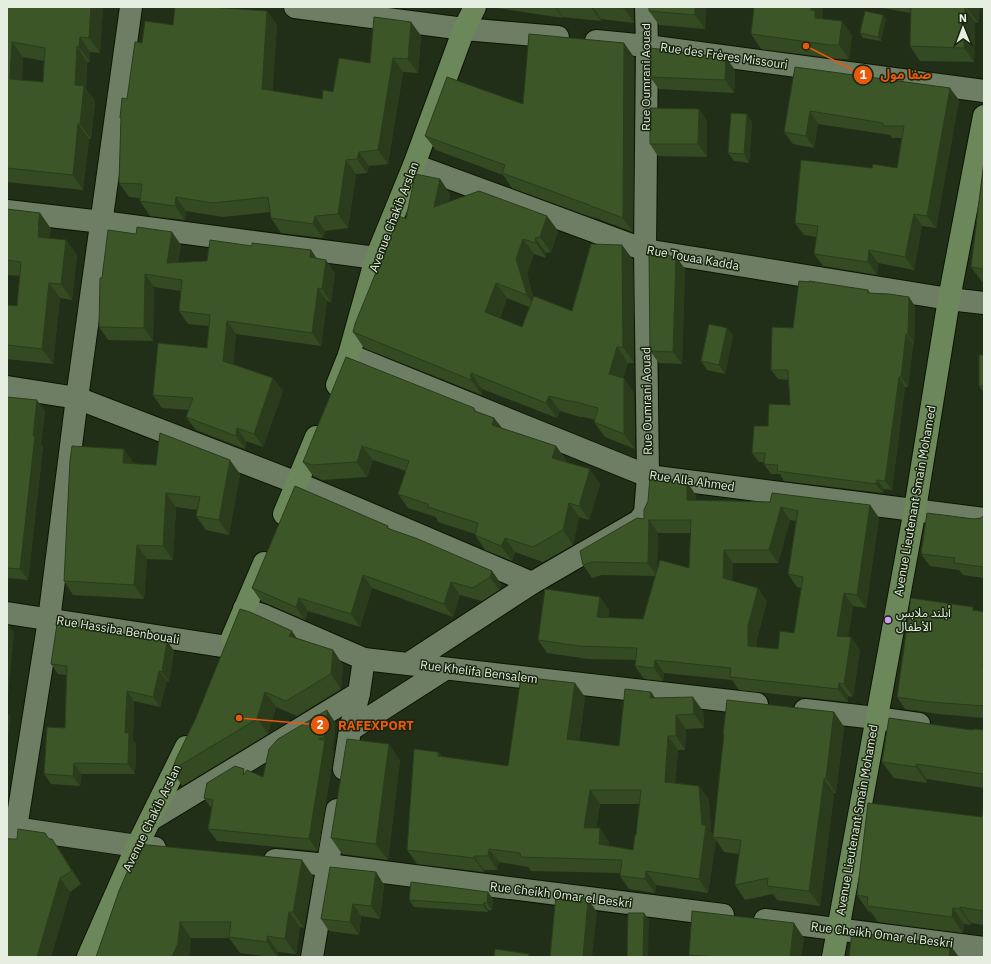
<svg xmlns="http://www.w3.org/2000/svg" width="991" height="964" font-family="'IBM Plex Sans','Noto Sans Arabic',sans-serif">
<style>
.lines{fill:none;stroke-linecap:round;stroke-linejoin:round}
.minor-casing{stroke:#0b1603;stroke-width:24}
.major-casing{stroke:#0b1603;stroke-width:24}
.minor{stroke:#6e7e64;stroke-width:22}
.major{stroke:#6c875a;stroke-width:22}
.wall{fill:#344a22;fill-rule:evenodd}
.shaded-wall{fill:#2a3c1c}
.building{fill:#3c5628;stroke:#2a3c1c;fill-rule:evenodd}
.poi-dot{fill:#d79bf9;stroke:#18250f;stroke-width:1.5}
.labels{text-anchor:middle;stroke-width:3;stroke-linejoin:round;paint-order:stroke}
.street-label{font-size:12px;fill:#e5eee0;stroke:#18250f}
.poi-label{font-size:12px;fill:#e5eee0;stroke:#18250f;text-anchor:start}
.leader{fill:none;stroke:#e8590c;stroke-width:1.5}
.callout-dot{fill:#e8590c;stroke:#18250f;stroke-width:1.5}
.mark-label{font-size:12px;text-anchor:middle;font-weight:bold;fill:#fff}
.callout-label{font-size:13px;text-anchor:middle;font-weight:bold;fill:#e8590c;stroke:#18250f;stroke-width:3;stroke-linejoin:round;paint-order:stroke}
</style>
<rect width="100%" height="100%" fill="#222f18"/>
<g class="lines">
<defs>
<g id="minor">
<polyline points="295,7 464,29 558,37"/>
<polyline points="596,41 647,46 984,91"/>
<polyline points="414,165 645,250 949,299 984,303"/>
<polyline points="7,211 102,222 376,258"/>
<polyline points="349,355 648,476 984,519"/>
<polyline points="7,387 77,398 297,483 532,583"/>
<polyline points="244,609 265,616 364,659 757,704"/>
<polyline points="7,613 228,647"/>
<polyline points="408,664 532,583 639,521 645,513 648,476 645,250 647,46 646,7"/>
<polyline points="805,710 876,718 919,724"/>
<polyline points="350,730 445,669"/>
<polyline points="344,769 350,730 359,693 364,659"/>
<polyline points="150,820 359,693"/>
<polyline points="7,827 137,846 155,848"/>
<polyline points="16,828 49,620 77,398 131,7"/>
<polyline points="275,860 328,865 723,915"/>
<polyline points="765,920 984,948"/>
<polyline points="312,957 337,810"/>
</g>
<g id="major">
<polyline points="337,385 349,355 376,258 414,165 464,29 475,7"/>
<polyline points="284,514 316,437"/>
<polyline points="232,638 264,563"/>
<polyline points="88,957 137,846 186,747"/>
<polyline points="833,957 915,509 949,299 984,116"/>
</g>
</defs>
<use href="#minor" class="minor-casing"/>
<use href="#major" class="major-casing"/>
<use href="#minor" class="minor"/>
<use href="#major" class="major"/>
</g>
<g class="wall">
<path d="M7,7H103L100,53L90,52V62H87L86,89L95,101L91,139H89L83,190L7,182ZM23,57L44,61L43,82L22,80Z"/>
<polygon points="497,7 634,7 634,23 601,19 601,21 563,17 563,18 497,8"/>
<polygon points="649,7 706,7 705,29 659,25 649,11"/>
<polygon points="881,7 980,7 978,23 975,22 974,62 920,61 910,46 911,13 882,8"/>
<polygon points="267,11 277,25 272,91 322,99 333,92 370,63 411,22 421,36 418,73 403,72 388,164 369,166 367,173 356,174 348,228 325,231 323,238 281,233 271,218 270,212 223,217 186,211 185,220 150,216 140,201 140,198 129,197 119,183 121,119 120,118 127,99 142,43 173,25"/>
<polygon points="883,15 886,19 881,41 863,38 860,33"/>
<polygon points="822,19 852,35 849,59 840,59 761,49 751,34"/>
<polygon points="634,57 633,232 601,220 600,219 591,217 512,188 503,175 436,150 425,136 523,104"/>
<polygon points="726,58 735,70 734,93 659,89 650,77"/>
<polygon points="795,67 959,100 936,228 922,226 914,270 878,263 877,275 823,266 814,254 817,237 804,235 795,223 872,168 897,168 902,138 892,138 890,135 818,124 814,148 793,144 784,132"/>
<polygon points="699,109 707,121 707,157 658,156 650,144"/>
<polygon points="752,122 749,163 734,161 728,153"/>
<polygon points="984,161 984,283 983,283 971,267"/>
<path d="M440,179L450,194L449,202L547,216L558,231L551,252L546,253V258L534,254L527,274L533,297L572,311L622,245L633,260L634,363H628L623,378L634,393L635,449L605,437L594,422L595,420L584,417H580L560,411L557,418L482,389V395L364,348L353,332L406,219ZM507,298L529,307L522,327L500,318Z"/>
<polygon points="7,209 40,213 51,229 49,238 66,240 77,255 72,300 60,298 53,364 7,359 7,305 17,306 20,276 7,275"/>
<polygon points="181,245 178,263 207,261 252,246 311,250 316,258 335,273 331,302 327,301 321,346 236,334 233,364 273,378 283,391 263,447 246,441 245,449 196,430 186,417 189,410 162,408 153,395 207,348 209,326 188,324 179,311 181,291 154,287 153,341 108,340 99,327 102,278"/>
<polygon points="676,257 685,269 682,364 659,363 650,351"/>
<polygon points="868,290 870,293 915,306 914,344 913,344 908,387 905,387 892,490 884,489 883,493 784,481 780,474 771,474 764,464 764,462 759,462 752,453 768,426 790,405 789,380 778,379 771,370 793,328"/>
<polygon points="727,328 733,336 725,374 707,370 701,361"/>
<polygon points="984,355 984,393 979,386"/>
<polygon points="7,397 45,411 41,444 43,447 28,580 7,578"/>
<polygon points="474,408 476,411 494,418 502,428 556,446 566,460 565,462 600,484 589,520 579,517 573,545 543,562 515,552 512,561 485,550 475,535 475,534 438,522 436,517 408,508 398,494 406,471 373,460 367,477 322,480 313,476 303,462"/>
<polygon points="134,463 134,464 240,474 229,535 206,530 196,516 197,510 176,507 173,560 147,559 144,599 73,595 64,581"/>
<path d="M696,495V501L870,505L879,518L866,608L853,606L848,637H851L860,650L853,697L848,696V702L739,690L732,680L664,673L663,681L644,679L635,666V660L588,659L547,653L538,640L600,597L609,610L608,618L643,619L655,576L602,575L592,578L583,565L644,519ZM790,520L796,521L788,574L797,587L801,588L794,633L778,649L757,647V639L767,601L732,581L733,563H778ZM658,533H691L689,568L657,570Z"/>
<polygon points="984,515 984,578 963,575 959,570 930,566 921,554 974,519 981,518"/>
<polygon points="388,526 389,529 492,571 501,584 499,590 482,601 460,595 453,617 372,588 360,627 308,611 305,620 261,601 252,588"/>
<polygon points="976,611 984,612 984,718 939,714 905,709 897,697"/>
<polygon points="297,638 333,650 343,665 341,689 297,716 276,707 268,734 182,786 172,770"/>
<polygon points="167,641 174,651 169,682 167,681 160,707 134,701 133,739 136,744 135,774 81,774 80,786 51,784 44,774 65,728 66,675 58,674 51,664"/>
<path d="M651,692L655,698L703,711L704,728L686,729L685,750H678L675,783L699,786L709,800L711,832L714,835L724,737L723,735L834,712L844,727L836,793H834L820,906L777,900L773,894L745,900L735,885L739,854L724,852L716,840L708,893L656,885L655,893L629,889L620,876V873L531,871L528,867L499,862L497,870H484V872L417,864L407,850L438,752L442,756L508,766L585,697L579,741L619,746ZM600,804H639L636,835L633,850L609,846V842L600,828H596Z"/>
<polygon points="335,722 335,732 332,750 334,752 318,851 217,841 208,829 212,809 204,798 246,772 263,777"/>
<polygon points="971,730 984,730 984,788 927,779 927,783 894,778 882,762"/>
<polygon points="400,760 388,860 342,854 331,838"/>
<polygon points="984,802 984,925 971,923 971,925 964,924 963,933 878,922 871,912 868,911 857,895 982,817"/>
<polygon points="17,839 49,839 61,852 81,884 70,892 51,957 7,957"/>
<polygon points="376,872 384,885 380,919 361,916 359,935 329,931 321,919"/>
<polygon points="313,876 304,928 300,927 296,954 278,952 278,957 271,957 240,953 229,938 191,938 189,957 96,957 119,891"/>
<polygon points="488,892 493,899 492,910 488,910 488,912 414,907 409,900"/>
<polygon points="804,938 801,957 690,957 689,955"/>
</g>
<g class="shaded-wall">
<polygon points="91,7 103,7 100,53 89,38"/>
<polygon points="555,7 556,7 563,17 563,18"/>
<polygon points="591,7 593,7 601,19 601,21"/>
<polygon points="624,7 634,7 634,23 624,8"/>
<polygon points="695,7 706,7 705,29 695,15"/>
<polygon points="812,7 823,7 822,20 815,18 811,10"/>
<polygon points="968,7 980,7 978,23 967,8"/>
<polygon points="965,8 975,22 974,62 964,48"/>
<polygon points="267,11 277,25 272,104 262,89"/>
<polygon points="883,15 886,19 881,41 878,37"/>
<polygon points="842,21 852,35 849,59 839,45"/>
<polygon points="411,22 421,36 418,73 408,59"/>
<polygon points="80,37 90,52 90,62 79,47"/>
<polygon points="12,42 23,57 21,94 10,79"/>
<polygon points="624,43 634,57 633,232 623,218"/>
<polygon points="77,46 87,62 86,89 95,101 91,139 80,124 75,85"/>
<polygon points="393,58 403,72 388,164 378,150"/>
<polygon points="726,58 735,70 734,93 725,80"/>
<polygon points="950,88 959,100 936,228 927,216"/>
<polygon points="699,109 707,121 707,157 698,144"/>
<polygon points="810,111 818,124 814,148 806,136"/>
<polygon points="747,114 752,122 749,163 744,154"/>
<polygon points="78,124 89,139 83,190 73,175"/>
<polygon points="359,152 369,166 367,173 357,159"/>
<polygon points="346,160 356,174 348,228 338,214"/>
<polygon points="440,179 450,194 445,223 434,207"/>
<polygon points="176,197 186,211 185,220 175,206"/>
<polygon points="40,213 51,229 49,240 38,237 38,226"/>
<polygon points="914,214 922,226 914,270 905,257"/>
<polygon points="315,216 325,231 323,238 313,224"/>
<polygon points="547,216 558,231 551,252 540,237"/>
<polygon points="172,232 181,245 176,276 167,263"/>
<polygon points="535,238 546,253 546,258 536,243"/>
<polygon points="523,239 534,254 527,274 537,310 527,295 516,259"/>
<polygon points="66,240 77,255 72,300 61,284"/>
<polygon points="622,245 633,260 634,363 623,347"/>
<polygon points="311,250 320,263 310,257"/>
<polygon points="869,250 878,263 877,275 868,262"/>
<polygon points="676,257 685,269 682,364 673,352"/>
<polygon points="326,260 335,273 331,302 322,289"/>
<polygon points="145,274 154,287 153,341 144,328"/>
<polygon points="49,283 60,298 53,364 42,349"/>
<polygon points="496,283 507,298 496,327 485,312"/>
<polygon points="318,288 327,301 321,346 312,333"/>
<polygon points="909,297 915,306 914,344 908,334"/>
<polygon points="227,321 236,334 232,374 223,361"/>
<polygon points="727,328 733,336 725,374 719,365"/>
<polygon points="906,334 913,344 908,387 901,377"/>
<polygon points="617,347 628,363 620,389 609,374"/>
<polygon points="471,373 482,389 482,395 471,380"/>
<polygon points="899,377 905,387 892,490 885,481"/>
<polygon points="273,378 283,391 263,447 254,434"/>
<polygon points="624,378 634,393 635,449 624,434"/>
<polygon points="549,396 560,411 557,418 546,403"/>
<polygon points="37,400 45,411 41,444 43,447 28,580 20,569"/>
<polygon points="494,418 505,432 492,425"/>
<polygon points="237,428 246,441 245,449 236,436"/>
<polygon points="362,446 373,460 367,477 357,462"/>
<polygon points="556,446 566,460 562,473 552,458"/>
<polygon points="124,449 134,463 133,477 123,463"/>
<polygon points="230,460 240,474 229,535 219,520"/>
<polygon points="590,469 600,484 589,520 579,506"/>
<polygon points="877,480 884,489 883,493 876,484"/>
<polygon points="687,482 696,495 696,513 687,500"/>
<polygon points="166,493 176,507 173,560 163,546"/>
<polygon points="569,503 579,517 573,545 563,530"/>
<polygon points="870,505 879,518 866,608 857,595"/>
<polygon points="781,507 790,520 778,563 769,550"/>
<polygon points="649,520 658,533 657,576 648,563"/>
<polygon points="505,538 515,552 512,561 501,546"/>
<polygon points="137,545 147,559 144,599 134,585"/>
<polygon points="724,550 733,563 732,591 723,578"/>
<polygon points="492,571 501,584 499,590 490,577"/>
<polygon points="363,575 372,588 360,627 351,614"/>
<polygon points="451,582 460,595 453,617 444,604"/>
<polygon points="758,588 767,601 757,639 757,659 748,646 748,626"/>
<polygon points="844,593 853,606 846,648 837,636"/>
<polygon points="600,597 609,610 606,630 597,617"/>
<polygon points="299,598 308,611 305,620 296,607"/>
<polygon points="7,623 14,633 7,707"/>
<polygon points="292,631 302,646 289,636"/>
<polygon points="851,637 860,650 853,697 844,684"/>
<polygon points="167,641 174,651 169,682 162,672"/>
<polygon points="333,650 343,665 341,689 331,674"/>
<polygon points="655,660 664,673 663,681 654,668"/>
<polygon points="159,671 167,681 160,707 153,697"/>
<polygon points="575,683 585,697 577,753 567,739"/>
<polygon points="839,683 848,696 848,702 838,689"/>
<polygon points="127,691 134,701 133,739 136,744 135,774 128,764 125,733"/>
<polygon points="265,692 276,707 268,734 257,719"/>
<polygon points="651,692 660,706 650,698"/>
<polygon points="693,697 703,711 704,728 694,714"/>
<polygon points="327,710 335,722 335,732 332,750 324,737"/>
<polygon points="7,712 11,717 7,744"/>
<polygon points="834,712 844,727 836,793 826,778"/>
<polygon points="676,715 686,729 685,750 676,736"/>
<polygon points="668,736 678,750 674,796 665,782"/>
<polygon points="325,740 334,752 318,851 309,839"/>
<polygon points="389,744 400,760 388,860 376,844"/>
<polygon points="438,752 448,765 438,756"/>
<polygon points="74,763 81,774 80,786 73,776"/>
<polygon points="916,764 927,779 927,783 916,767"/>
<polygon points="824,779 834,793 820,906 809,891"/>
<polygon points="699,786 709,800 711,832 715,837 713,837 716,840 708,893 699,879 702,825"/>
<polygon points="590,790 600,804 594,842 584,828"/>
<polygon points="600,828 609,842 609,858 599,844"/>
<polygon points="52,839 61,852 81,884 72,871"/>
<polygon points="489,849 499,862 497,870 488,856"/>
<polygon points="474,856 484,870 484,872 474,858"/>
<polygon points="302,860 313,876 304,928 293,912"/>
<polygon points="646,871 656,885 655,893 645,879"/>
<polygon points="376,872 384,885 380,919 371,906"/>
<polygon points="60,878 70,892 51,957 37,957"/>
<polygon points="488,892 493,899 492,910 487,903"/>
<polygon points="588,899 597,912 592,957 583,957"/>
<polygon points="484,903 488,910 488,912 483,905"/>
<polygon points="353,904 361,916 359,935 350,922"/>
<polygon points="960,907 971,923 971,925 960,909"/>
<polygon points="953,908 964,924 963,933 952,917"/>
<polygon points="289,912 300,927 296,954 285,939"/>
<polygon points="644,913 649,920 648,957 643,957"/>
<polygon points="180,922 191,938 189,957 172,957"/>
<polygon points="794,923 804,938 801,957 790,957"/>
<polygon points="267,936 278,952 278,957 277,957 267,942"/>
<polygon points="950,945 959,957 949,957"/>
</g>
<g class="building">
<path d="M7,7H91L89,38L80,37L79,47L77,46L75,85L84,86L80,124H78L73,175L7,168ZM12,42L45,48L43,82L10,79Z"/>
<polygon points="175,7 210,7 267,11 262,89 322,99 323,90 333,92 339,58 370,63 374,17 411,22 408,59 393,58 378,150 359,152 357,159 346,160 338,214 315,216 313,224 271,218 268,197 213,203 176,197 175,206 140,201 142,184 119,183 121,118 120,118 122,98 127,99 135,42 142,43 145,21 173,25"/>
<polygon points="611,7 624,7 624,8"/>
<polygon points="649,7 695,7 695,15 649,11"/>
<polygon points="754,7 812,7 811,10 815,11 815,18 842,21 839,45 830,45 751,34"/>
<polygon points="911,7 968,7 967,8 965,8 964,48 910,46"/>
<polygon points="865,11 883,15 878,37 860,33"/>
<polygon points="529,34 624,43 623,218 591,206 590,205 581,202 502,173 505,165 425,136 447,77 523,104"/>
<polygon points="651,48 726,58 725,80 650,77"/>
<polygon points="795,67 950,88 927,216 914,214 905,257 869,250 868,262 814,254 818,226 795,223 801,160 872,168 873,164 897,168 904,126 883,126 883,123 810,111 806,136 784,132"/>
<polygon points="650,108 699,109 698,144 650,144"/>
<polygon points="731,113 747,114 744,154 728,153"/>
<polygon points="984,161 984,269 971,267"/>
<polygon points="415,174 440,179 434,207 479,191 547,216 540,237 535,238 536,243 523,239 516,259 527,295 496,283 485,312 522,327 534,296 572,311 591,244 622,245 623,347 617,347 609,374 624,378 624,434 594,422 598,408 573,401 569,401 549,396 546,403 471,373 471,380 353,332 355,324 399,216 406,219"/>
<polygon points="7,209 40,213 38,226 39,226 38,237 66,240 61,284 49,283 42,349 7,345 7,305 17,306 21,262 7,260"/>
<polygon points="137,227 172,232 167,263 207,261 210,240 252,246 252,243 311,250 310,257 326,260 322,289 318,288 312,333 227,321 223,361 273,378 254,434 237,428 236,436 186,417 193,398 153,395 158,343 207,348 210,315 179,311 182,280 145,274 144,328 99,327 100,278 102,278 108,230 136,234"/>
<polygon points="649,252 676,257 673,352 650,351"/>
<polygon points="799,281 809,282 809,281 868,290 868,293 889,294 909,297 908,334 906,334 901,377 899,377 885,481 877,480 876,484 777,471 778,465 764,464 765,453 752,453 754,426 768,426 769,404 790,405 788,370 771,370 772,327 793,328"/>
<polygon points="709,324 727,328 719,365 701,361"/>
<rect x="979" y="355" width="5" height="31"/>
<polygon points="346,357 474,408 474,411 494,418 492,425 556,446 552,458 590,469 579,506 569,503 563,530 533,547 505,538 501,546 475,535 478,523 428,507 428,504 398,494 409,461 362,446 357,462 312,465 303,462"/>
<polygon points="7,397 37,400 33,436 35,436 20,569 7,568 7,438 8,434 7,434"/>
<polygon points="160,433 230,460 219,520 196,516 200,497 166,493 163,546 137,545 134,585 64,581 70,460 72,446 124,449 123,463 156,465"/>
<path d="M650,477L687,482V500L770,502L772,493L870,505L857,595L844,593L837,636L851,637L844,684L839,683L838,689L730,677L731,668L655,660L654,668L635,666L637,648L579,646L538,640L545,589L600,597L597,617L643,619L660,560L689,568L691,520H648H649L648,563L592,562L583,565L580,551L637,518L644,519V510L648,501ZM781,507L798,511L788,574L803,577L794,633L780,631L778,649L748,646V626L758,588L723,578L724,550H769Z"/>
<polygon points="295,486 388,526 387,528 418,539 492,571 490,577 473,588 451,582 444,604 363,575 351,614 299,598 296,607 252,588"/>
<polygon points="927,513 974,519 981,518 984,515 984,567 954,563 955,558 921,554"/>
<polygon points="911,598 973,607 973,610 984,612 984,656 983,667 984,667 984,706 930,702 897,697"/>
<polygon points="240,609 250,612 292,631 289,636 333,650 331,674 286,701 265,692 257,719 172,770 177,757 195,720"/>
<polygon points="57,624 167,641 162,672 159,671 153,697 127,691 125,733 129,733 128,764 74,763 73,776 44,774 47,727 65,728 67,666 51,664"/>
<path d="M521,677L575,683L567,739L619,746L625,689L651,692L650,698L693,697L694,714L676,715V736H668L665,782L699,786L702,825H706L699,879L646,871L645,879L620,876L622,860L521,857L520,853L489,849L488,856H474V858L407,850L414,749L438,752V756L508,766ZM590,790H641L636,835H635L633,850L599,844L600,828H584Z"/>
<polygon points="727,700 834,712 826,778 824,779 809,891 767,886 768,878 735,885 741,840 713,837 722,752 724,735 723,735"/>
<polygon points="327,710 327,720 324,737 319,739 325,740 309,839 208,829 213,800 204,798 207,783 235,766 244,769 243,775 247,770 263,777 269,749 278,739"/>
<polygon points="889,718 971,730 975,729 984,730 984,774 916,764 916,767 882,762"/>
<polygon points="347,739 389,744 376,844 331,838"/>
<polygon points="984,802 984,911 960,907 960,909 953,908 952,917 867,906 868,897 857,895 868,803 982,817"/>
<polygon points="18,829 45,833 49,839 52,839 72,871 60,878 37,957 7,957 7,839 17,839"/>
<polygon points="138,844 302,860 293,912 289,912 285,939 267,936 267,942 229,937 231,922 180,922 178,943 172,957 96,957 119,891 137,849"/>
<polygon points="330,867 376,872 371,906 353,904 350,922 321,919"/>
<polygon points="411,882 488,892 487,903 484,903 483,905 409,900"/>
<polygon points="556,895 588,899 583,957 550,957"/>
<polygon points="692,911 794,923 790,957 718,957 689,955"/>
<polygon points="628,913 644,913 643,957 627,957"/>
<polygon points="852,932 950,945 949,957 849,957"/>
<polygon points="495,949 529,954 528,957 494,957"/>
</g>
<circle class="poi-dot" cx="888" cy="620" r="4"/>
<g class="labels">
<g class="street-label">
<text transform="translate(724 56) rotate(8)" y="4">Rue des Frères Missouri</text>
<text transform="translate(646 77) rotate(-90)" y="4">Rue Oumrani Aouad</text>
<text transform="translate(394 217) rotate(-69)" y="4">Avenue Chakib Arslan</text>
<text transform="translate(693 258) rotate(10)" y="4">Rue Touaa Kadda</text>
<text transform="translate(647 401) rotate(-91)" y="4">Rue Oumrani Aouad</text>
<text transform="translate(692 481) rotate(8)" y="4">Rue Alla Ahmed</text>
<text transform="translate(915 501) rotate(-80)" y="4">Avenue Lieutenant Smain Mohamed</text>
<text transform="translate(118 630) rotate(9)" y="4">Rue Hassiba Benbouali</text>
<text transform="translate(479 672) rotate(7)" y="4">Rue Khelifa Bensalem</text>
<text transform="translate(152 818) rotate(-64)" y="4">Avenue Chakib Arslan</text>
<text transform="translate(857 820) rotate(-80)" y="4">Avenue Lieutenant Smain Mohamed</text>
<text transform="translate(561 895) rotate(7)" y="4">Rue Cheikh Omar el Beskri</text>
<text transform="translate(882 935) rotate(7)" y="4">Rue Cheikh Omar el Beskri</text>
</g>
<g class="poi-label">
<text x="896" y="617">أبلند ملابس<tspan x="896" dy="14">اﻷطفال</tspan></text>
</g>
</g>
<path class="leader" d="M806 46L863 75M239 718L320 725"/>
<g class="callout-dot">
<circle cx="806" cy="46" r="4"/>
<circle cx="239" cy="718" r="4"/>
<circle cx="863" cy="75" r="10"/>
<circle cx="320" cy="725" r="10"/>
</g>
<g class="mark-label">
<text x="863" y="79">1</text>
<text x="320" y="729">2</text>
</g>
<g class="callout-label">
<text x="906" y="79">صفا مول</text>
<text x="376" y="730">RAFEXPORT</text>
</g>
<rect width="991" height="964" fill="none" stroke="#e5eee0" stroke-width="16"/>
<g transform="translate(963 28) rotate(359)" stroke="#18250f" stroke-width="3" paint-order="stroke">
<path d="M0-3L7 15L0 10L-7 15Z" fill="#e5eee0"/>
<text y="-6" font-size="11" font-weight="bold" text-anchor="middle" fill="#e5eee0">N</text>
</g>
</svg>
